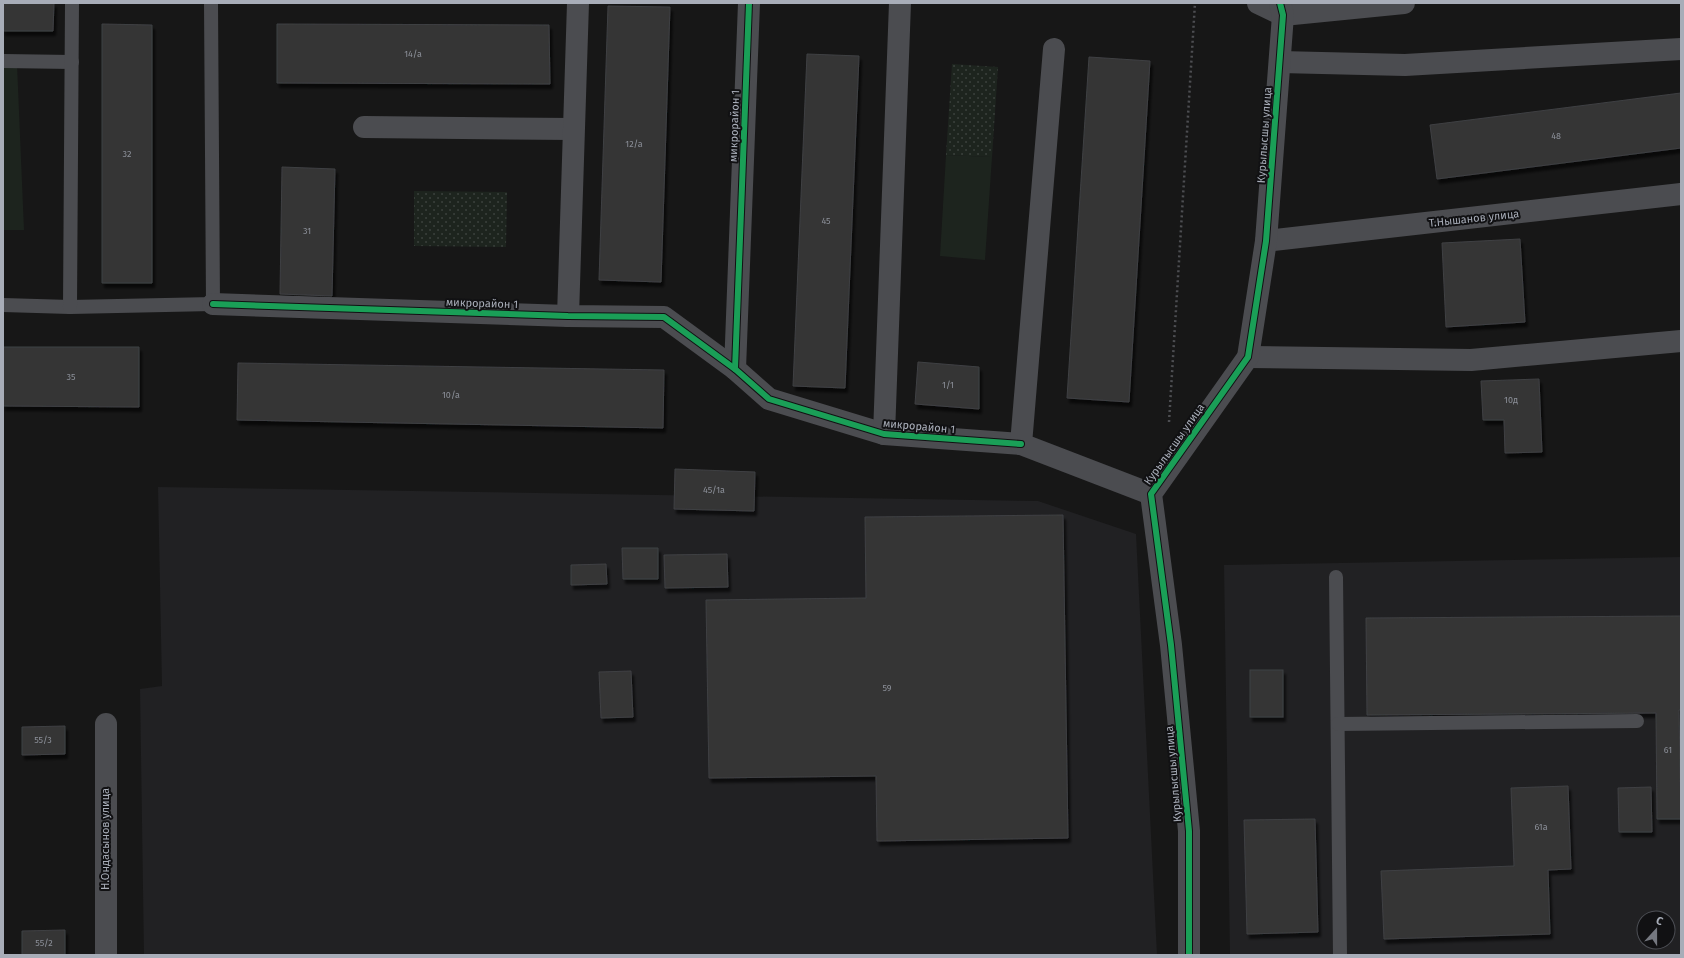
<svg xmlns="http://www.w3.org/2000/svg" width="1684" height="958" font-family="'Fira Sans',sans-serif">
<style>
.built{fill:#212123;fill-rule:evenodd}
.green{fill:#1d241e}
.park{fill:url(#park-dots)}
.building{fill:#353536;stroke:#3f4043;filter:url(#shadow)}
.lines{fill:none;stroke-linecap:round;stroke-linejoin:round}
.path{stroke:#4d4e52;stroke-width:2.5;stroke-dasharray:2 3;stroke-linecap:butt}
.lane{stroke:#4b4c50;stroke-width:14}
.street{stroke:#4b4c50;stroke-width:22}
.cycleway-casing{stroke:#111113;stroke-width:8}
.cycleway{stroke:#1a9f57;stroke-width:6}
.labels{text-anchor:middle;stroke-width:4;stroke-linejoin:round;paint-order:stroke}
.number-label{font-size:9px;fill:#8b8f98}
.street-label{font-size:11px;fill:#a8adb8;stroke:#111113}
</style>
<defs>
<pattern id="park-dots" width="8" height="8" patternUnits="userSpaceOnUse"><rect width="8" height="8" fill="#1d241e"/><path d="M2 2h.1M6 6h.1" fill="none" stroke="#3b413d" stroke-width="1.8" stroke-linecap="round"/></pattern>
<filter id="shadow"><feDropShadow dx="2.5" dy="4.5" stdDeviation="1" flood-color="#0009"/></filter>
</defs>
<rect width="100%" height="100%" fill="#171717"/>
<g class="built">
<polygon points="158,487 1038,501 1136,534 1157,955 144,955 140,689 162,686"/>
<path d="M1681,557V955H1230L1224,565ZM1644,918H1668V942H1644Z"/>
</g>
<g class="green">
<polygon points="17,64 24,230 3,230 3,65"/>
<polygon points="946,155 992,157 985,260 940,256"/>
</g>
<g class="park">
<polygon points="952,64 998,67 992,157 946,155"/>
<polygon points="414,191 507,192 506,247 414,246"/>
</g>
<g class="building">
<polygon points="3,3 54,3 53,31 3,31"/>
<polygon points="608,6 670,7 661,282 599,280"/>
<polygon points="102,24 152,25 152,283 102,283"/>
<polygon points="277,24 549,25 550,84 277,83"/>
<polygon points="807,54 859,56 845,388 793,386"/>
<polygon points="1089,57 1150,61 1129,402 1067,398"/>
<polygon points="1681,93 1681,148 1437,179 1430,125"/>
<polygon points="282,167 335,169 332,296 280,294"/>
<polygon points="1520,239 1525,322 1446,327 1442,243"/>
<polygon points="3,347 139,347 139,407 3,406"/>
<polygon points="918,362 979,367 979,409 915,404"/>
<polygon points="238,363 664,370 663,428 237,420"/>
<polygon points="1539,379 1542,452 1505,453 1504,420 1483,420 1481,381"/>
<polygon points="675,469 755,472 754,511 674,509"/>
<polygon points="1063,515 1068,838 877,841 876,776 709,778 706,600 866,598 865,517"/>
<polygon points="622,548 658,548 658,579 623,579"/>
<polygon points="727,554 728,587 665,588 664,555"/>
<polygon points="606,564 607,584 571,585 571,565"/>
<polygon points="1681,616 1681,710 1679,710 1681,819 1657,819 1656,713 1367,715 1366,618"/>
<rect x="1250" y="670" width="33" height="47"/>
<polygon points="631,671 633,717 601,718 599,672"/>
<polygon points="65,726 65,754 22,755 22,727"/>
<polygon points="1568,786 1571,869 1548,870 1550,934 1384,939 1381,871 1514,866 1511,788"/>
<polygon points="1651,787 1652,832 1619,832 1618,788"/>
<polygon points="1315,819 1318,932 1247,934 1244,820"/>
<polygon points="65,930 65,955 22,955 22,931"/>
</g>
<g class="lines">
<polyline class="path" points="1169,422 1195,3"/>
<g class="lane">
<polyline points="3,61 72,62"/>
<polyline points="3,305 70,307 213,304 211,3"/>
<polyline points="70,307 72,3"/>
<polyline points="1336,577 1340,955"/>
<polyline points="1338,724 1637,721"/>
</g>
<g class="street">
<polyline points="749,3 735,369 769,399 884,434 1021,444"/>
<polyline points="1258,3 1283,15 1404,3"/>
<polyline points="1054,49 1021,444 1151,494"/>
<polyline points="1280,62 1405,65 1681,49"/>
<polyline points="364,127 573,129"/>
<polyline points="1266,241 1681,194"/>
<polyline points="213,304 568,316 664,317 735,369"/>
<polyline points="568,316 578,3"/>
<polyline points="1248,357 1471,360 1681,341"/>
<polyline points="884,434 900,3"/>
<polyline points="106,724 106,955"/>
<polyline points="1189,955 1189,831 1171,645 1151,494 1248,357 1266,241 1283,15 1280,3"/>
</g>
<defs>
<g id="cycleway">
<polyline points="749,3 735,369 769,399 884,434 1021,444"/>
<polyline points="213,304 568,316 664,317 735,369"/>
<polyline points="1189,955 1189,831 1171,645 1151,494 1248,357 1266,241 1283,15 1280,3"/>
</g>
</defs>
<use href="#cycleway" class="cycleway-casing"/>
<use href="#cycleway" class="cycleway"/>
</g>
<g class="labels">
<g class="number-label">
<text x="413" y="57">14/а</text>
<text x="1556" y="139">48</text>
<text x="634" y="147">12/а</text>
<text x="127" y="157">32</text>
<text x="826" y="224">45</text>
<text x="307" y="234">31</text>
<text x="71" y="380">35</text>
<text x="948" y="388">1/1</text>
<text x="451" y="398">10/а</text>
<text x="1511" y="403">10д</text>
<text x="714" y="493">45/1а</text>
<text x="887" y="691">59</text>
<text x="43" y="743">55/3</text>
<text x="1668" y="753">61</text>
<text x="1541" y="830">61а</text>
<text x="44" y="946">55/2</text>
</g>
<g class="street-label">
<text transform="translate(734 126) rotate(-88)" y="4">микрорайон 1</text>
<text transform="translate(1264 135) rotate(-86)" y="4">Курылысшы улица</text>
<text transform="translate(1474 218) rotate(-6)" y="4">Т.Нышанов улица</text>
<text transform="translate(482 303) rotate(2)" y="4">микрорайон 1</text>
<text transform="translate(919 426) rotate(5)" y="4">микрорайон 1</text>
<text transform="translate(1174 444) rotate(-55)" y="4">Курылысшы улица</text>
<text transform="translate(1173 774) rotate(-95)" y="4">Курылысшы улица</text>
<text transform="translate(105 839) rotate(-90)" y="4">Н.Ондасынов улица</text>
</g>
</g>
<rect width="1684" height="958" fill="none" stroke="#a8adb8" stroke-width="8"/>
<g transform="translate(1656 930) rotate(21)"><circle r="19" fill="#111113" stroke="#4d4f55"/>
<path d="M0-3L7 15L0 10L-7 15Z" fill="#757880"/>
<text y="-6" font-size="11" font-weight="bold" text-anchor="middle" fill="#a8adb8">С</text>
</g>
</svg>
